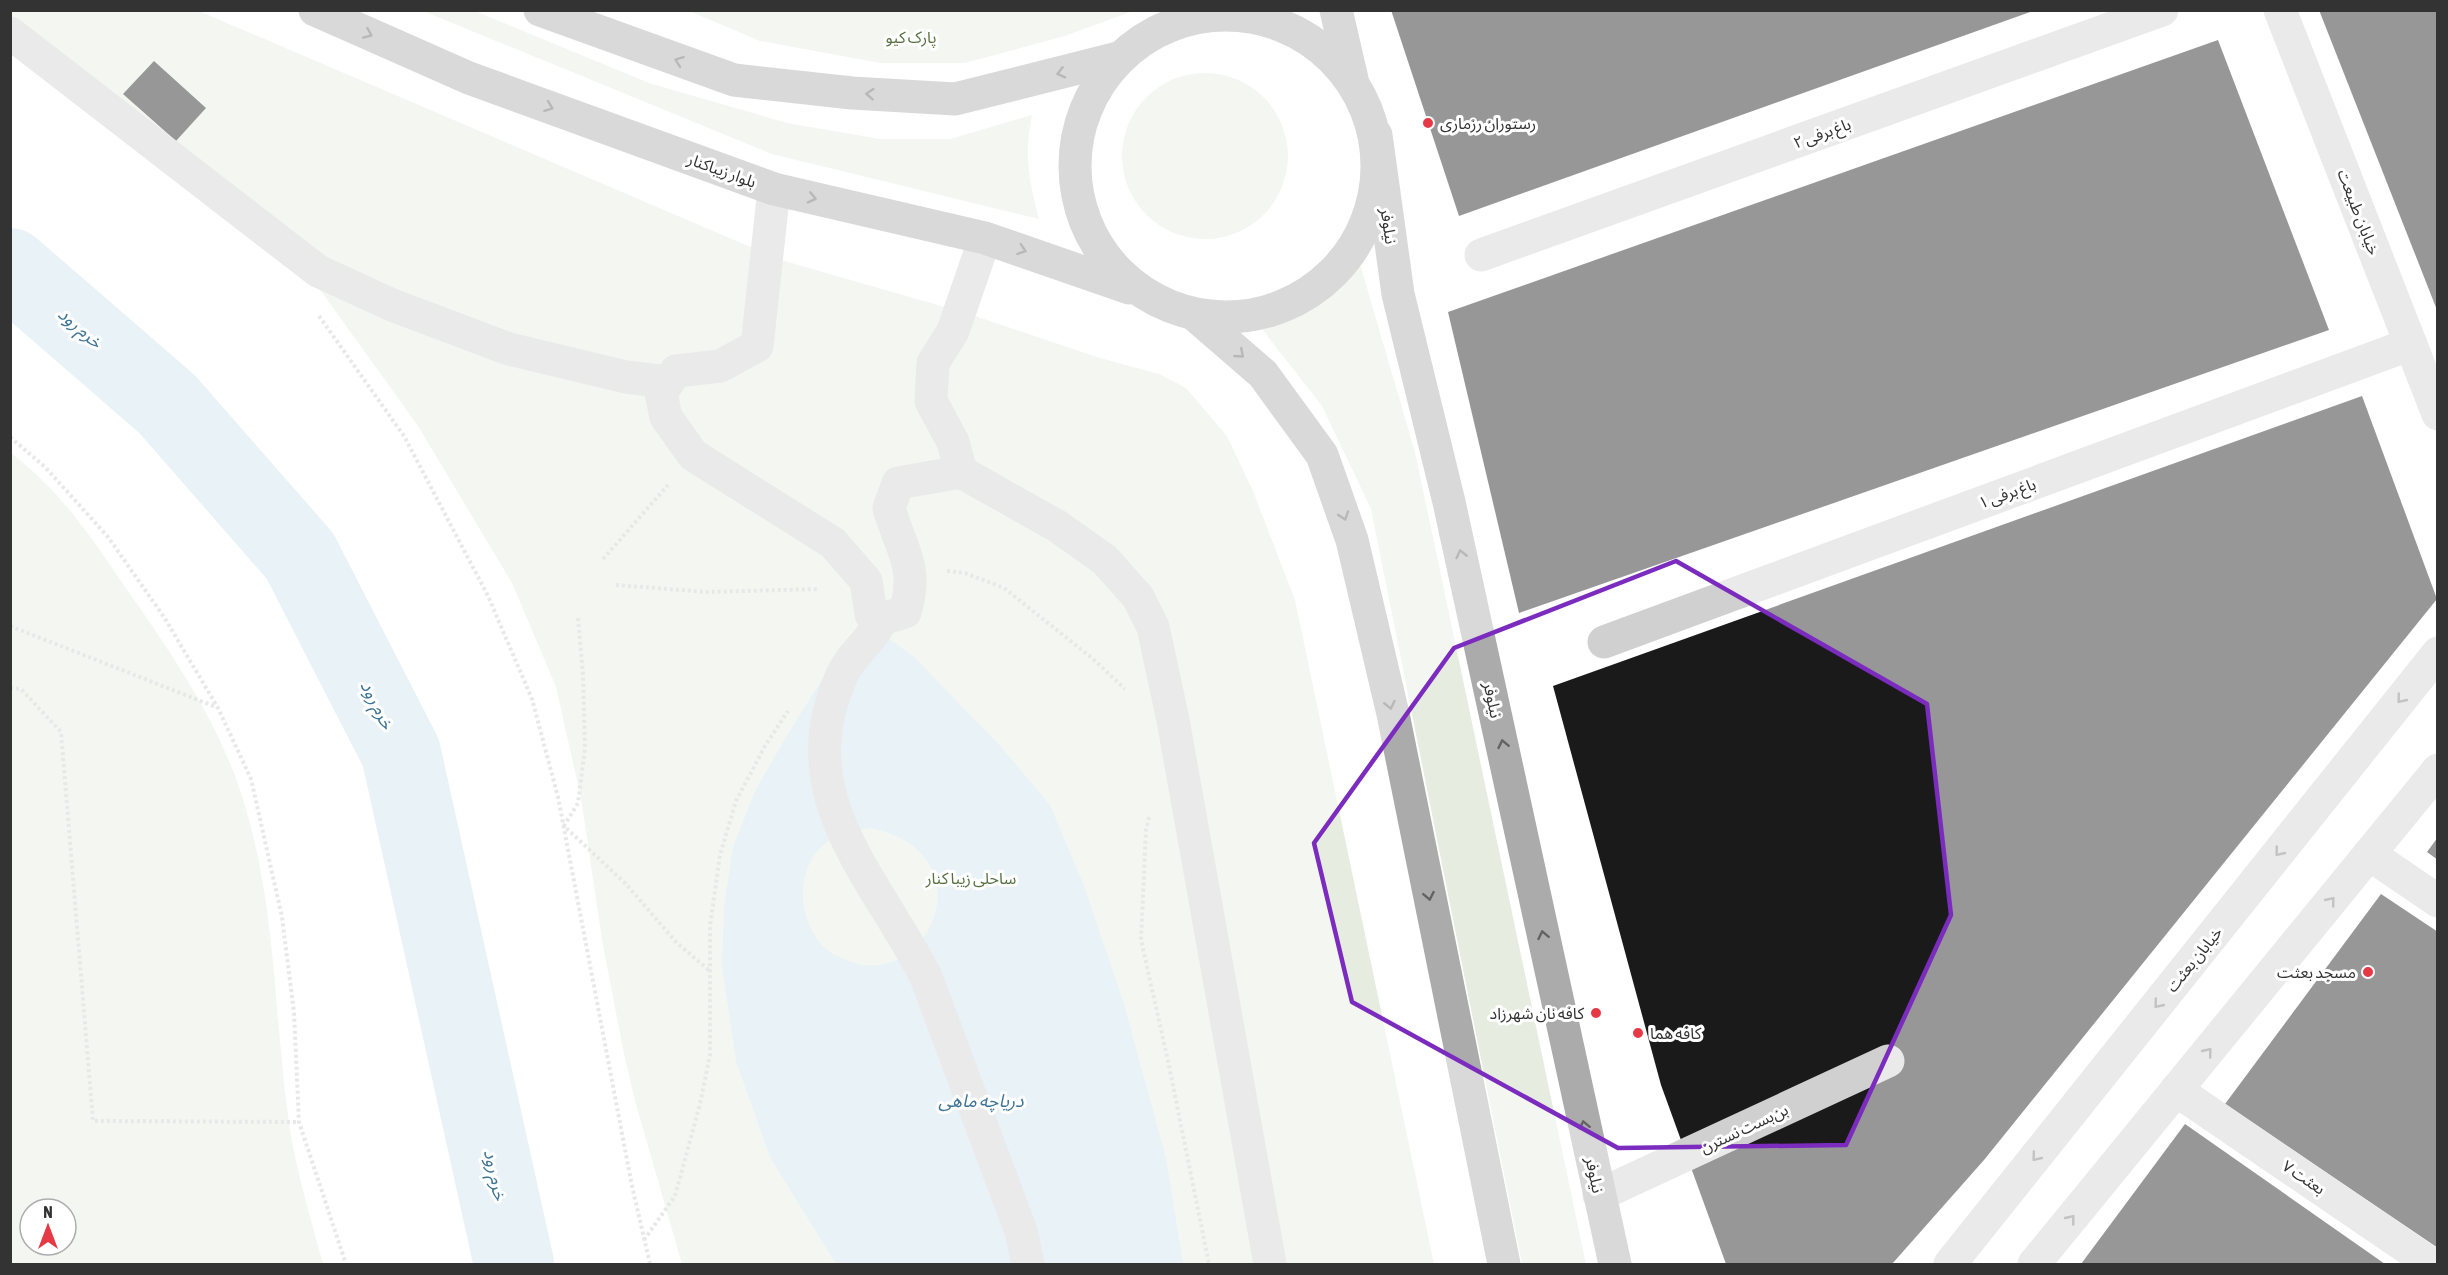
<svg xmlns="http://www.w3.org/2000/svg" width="2448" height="1275" font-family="'Asap Condensed','Noto Sans Arabic',sans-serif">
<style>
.green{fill:#e6ecdf;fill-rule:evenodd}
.water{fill:#cfe2ee;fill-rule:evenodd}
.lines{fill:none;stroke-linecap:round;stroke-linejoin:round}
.river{stroke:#cfe2ee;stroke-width:80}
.building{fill:#1a1a1a}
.path{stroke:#cdcdcd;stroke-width:4;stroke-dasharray:3 3;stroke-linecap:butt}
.minor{stroke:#d0d0d0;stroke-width:33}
.major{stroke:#ababab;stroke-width:33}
.oneway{stroke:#636363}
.oneway2{stroke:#7a7a7a}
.marked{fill:none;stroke:#7b2cbf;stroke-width:4.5;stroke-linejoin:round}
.poi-dot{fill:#e63946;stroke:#fff;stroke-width:2}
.labels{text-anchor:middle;stroke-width:6;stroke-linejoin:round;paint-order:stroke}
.park-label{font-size:16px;fill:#56703f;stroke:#fff}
.poi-label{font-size:16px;fill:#333;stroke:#fff;text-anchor:start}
.street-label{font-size:16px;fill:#333;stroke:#fff}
.water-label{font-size:18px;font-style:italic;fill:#3f7597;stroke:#fff}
</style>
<rect width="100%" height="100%" fill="#fff"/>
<g class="green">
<polygon points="11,11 199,11 781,260 966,313 1100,358 1159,374 1186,388 1227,436 1253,491 1295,600 1434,1264 682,1264 635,1101 623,1049 602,940 581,798 556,687 512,583 418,426 308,273 11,44"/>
<path d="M423,11H475L649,83L787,123L880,139H950L1032,115C1024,155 1029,181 1039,219L772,154Z"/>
<polygon points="689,11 1133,11 1065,36 965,63 880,63 760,41"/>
<circle cx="1205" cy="156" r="83"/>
<polygon points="1360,264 1415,452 1586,1264 1522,1264 1371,509 1322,406 1258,324 1303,312 1331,293"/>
<path d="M11,453C64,494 93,540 130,594C172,654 215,717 239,787C277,898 273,1010 289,1123C296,1171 311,1219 323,1264H11ZM30,1209H66V1245H30Z"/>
</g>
<path class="water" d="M888,638L914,657L1002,748L1050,805L1084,886L1123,1001L1166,1158L1183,1264H836L770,1157L736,1061L722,965L724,907L733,847L755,791L785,739L826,673ZM870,828C988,851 932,989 851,962C837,957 823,950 815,936C793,902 800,849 843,833C852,830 861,830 870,828Z"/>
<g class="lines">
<polyline class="river" points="10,268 167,404 300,556 401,753 514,1264"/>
</g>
<g class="building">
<polygon points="1391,10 2033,10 2033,11 1459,216"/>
<polygon points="2319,10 2438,10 2438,310 2437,310"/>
<polygon points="2218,40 2329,330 1519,613 1448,312"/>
<polygon points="154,61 206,108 176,141 123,94"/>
<polygon points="2362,396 2437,599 1984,1160 1892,1264 1726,1264 1661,1085 1553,686"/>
<polygon points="2438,837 2438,860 2427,852"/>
<polygon points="2381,894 2438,932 2438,1248 2225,1104"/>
<polygon points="2185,1124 2385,1264 2081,1264"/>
</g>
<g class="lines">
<g class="path">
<polyline points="319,316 404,436 488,596 532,699 558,797 632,1186 650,1264"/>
<polyline points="10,437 45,467 108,537 164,617 218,708 251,779 282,917 294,1013 299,1122 346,1264"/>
<polyline points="603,559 668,485"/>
<polyline points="947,571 965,573 1004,588 1092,658 1125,689"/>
<polyline points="616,585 706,592 819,589"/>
<polyline points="578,618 583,675 585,748 578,803 564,826 626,884 676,942 711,972"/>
<polyline points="10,626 216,707"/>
<polyline points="10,688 21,689 61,732 93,1121 299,1122"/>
<polyline points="1149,817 1146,830 1141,940 1168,1061 1209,1264"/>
<polyline points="644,1240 675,1196 700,1104 710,1055 710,926 720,855 736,801 765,746 788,711"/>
</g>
<g class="minor">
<polyline points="2280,10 2438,414"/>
<polyline points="10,33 318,271 392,305 509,349 626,377 668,382"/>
<path d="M774,189L757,346L720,366L676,371L661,393L666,417L693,455L833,543L866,581L871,614L882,619L905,612C919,567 901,550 889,508L898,483L961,472L953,442L931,401L933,363L953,331L985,238"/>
<polyline points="1481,255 2162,10"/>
<polyline points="961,472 1057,526 1105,560 1138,597 1153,627 1173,720 1270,1264"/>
<path d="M882,619C873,640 851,654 842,675C787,796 875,876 926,977L1021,1231L1028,1264"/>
<polyline points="1604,642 2411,344"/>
<polyline points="2369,854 2438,901"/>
<polyline points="2176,1090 2431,1264"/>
<polyline points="1599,1195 1888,1061"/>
<polyline points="1950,1264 2438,653"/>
<polyline points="2034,1264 2438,770"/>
</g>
<g class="major">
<polyline points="315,10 469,78 774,189 985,238 1129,288"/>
<polyline points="540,10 734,80 852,93 955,99 1118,58"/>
<polyline points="1336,10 1352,79"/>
<circle cx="1226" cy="166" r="151"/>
<polyline points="1376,135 1398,294 1449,502 1615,1264"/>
<polyline points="1196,316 1263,374 1322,455 1352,540 1393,714 1504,1264"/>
</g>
</g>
<defs><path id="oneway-chevron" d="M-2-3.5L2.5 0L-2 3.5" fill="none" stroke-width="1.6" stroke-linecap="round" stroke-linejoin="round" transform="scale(1.5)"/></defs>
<g class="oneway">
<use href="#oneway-chevron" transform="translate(368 34) rotate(24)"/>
<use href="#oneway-chevron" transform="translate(679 61) rotate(-160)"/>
<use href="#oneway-chevron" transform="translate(1061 73) rotate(166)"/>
<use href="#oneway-chevron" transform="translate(870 94) rotate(-176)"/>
<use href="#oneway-chevron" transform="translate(549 107) rotate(20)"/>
<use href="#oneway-chevron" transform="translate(812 198) rotate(13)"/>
<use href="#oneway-chevron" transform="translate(1022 250) rotate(19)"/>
<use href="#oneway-chevron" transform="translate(1240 354) rotate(41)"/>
<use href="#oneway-chevron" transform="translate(1344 516) rotate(71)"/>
<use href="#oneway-chevron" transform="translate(1461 554) rotate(-103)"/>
<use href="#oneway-chevron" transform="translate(1390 705) rotate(77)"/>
<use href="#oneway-chevron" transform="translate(1503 744) rotate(-102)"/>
<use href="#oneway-chevron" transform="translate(1429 896) rotate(79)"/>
<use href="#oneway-chevron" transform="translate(1543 935) rotate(-102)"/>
<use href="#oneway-chevron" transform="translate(1584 1125) rotate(-102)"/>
</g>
<g class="oneway2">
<use href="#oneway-chevron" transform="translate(2401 699) rotate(129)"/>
<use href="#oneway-chevron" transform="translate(2279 852) rotate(129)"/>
<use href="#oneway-chevron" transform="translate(2331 901) rotate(-51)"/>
<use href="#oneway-chevron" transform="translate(2158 1004) rotate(129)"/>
<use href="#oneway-chevron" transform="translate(2208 1052) rotate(-51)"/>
<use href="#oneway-chevron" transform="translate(2036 1157) rotate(129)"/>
<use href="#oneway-chevron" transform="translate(2071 1219) rotate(-51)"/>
</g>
<path d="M0 0H2448V1275H0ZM1676,561L1927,704L1951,915L1846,1145L1618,1148L1352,1002L1314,843L1454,648Z" fill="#fff" fill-opacity=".55" fill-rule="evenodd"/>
<path class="marked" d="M1676,561L1927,704L1951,915L1846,1145L1618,1148L1352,1002L1314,843L1454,648Z"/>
<g class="poi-dot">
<circle cx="1428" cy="123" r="6"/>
<circle cx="2368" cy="972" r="6"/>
<circle cx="1596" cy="1013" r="6"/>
<circle cx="1638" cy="1033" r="6"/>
</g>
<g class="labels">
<g class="park-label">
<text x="911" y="43">پارک کیو</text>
<text x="971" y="884">ساحلی زیبا کنار</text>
</g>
<g class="poi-label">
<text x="1440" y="129">رستوران رزماری</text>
<text x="2356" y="978" text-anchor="end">مسجد بعثت</text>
<text x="1584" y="1019" text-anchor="end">کافه نان شهرزاد</text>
<text x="1650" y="1039">کافه هما</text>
</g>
<g class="street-label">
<text transform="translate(1822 133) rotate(-20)" y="6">باغ برفی ۲</text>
<text transform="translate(722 170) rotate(20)" y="6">بلوار زیباکنار</text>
<text transform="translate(2359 212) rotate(69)" y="6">خیابان طبیعت</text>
<text transform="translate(1389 226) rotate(82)" y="6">نیلوفر</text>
<text transform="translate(2007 493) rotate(-20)" y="6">باغ برفی ۱</text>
<text transform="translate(1493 700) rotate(78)" y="6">نیلوفر</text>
<text transform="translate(2194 959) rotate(-51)" y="6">خیابان بعثت</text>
<text transform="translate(1744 1128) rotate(-25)" y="6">بن‌بست نسترن</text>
<text transform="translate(1595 1175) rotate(78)" y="6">نیلوفر</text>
<text transform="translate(2304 1177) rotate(34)" y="6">بعثت ۷</text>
</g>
<g class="water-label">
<text transform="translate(80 328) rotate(41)" y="6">خرم رود</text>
<text transform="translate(377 705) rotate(63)" y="6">خرم رود</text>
<text x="981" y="1107">دریاچه ماهی</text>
<text transform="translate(495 1175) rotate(78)" y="6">خرم رود</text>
</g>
</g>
<rect width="2448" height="1275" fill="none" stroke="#333333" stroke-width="24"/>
<g transform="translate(48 1227)"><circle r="28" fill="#ffffff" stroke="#adadad" stroke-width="1.5"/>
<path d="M0-4.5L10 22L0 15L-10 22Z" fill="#e63946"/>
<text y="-9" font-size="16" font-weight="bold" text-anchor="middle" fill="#333333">N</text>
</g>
</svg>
